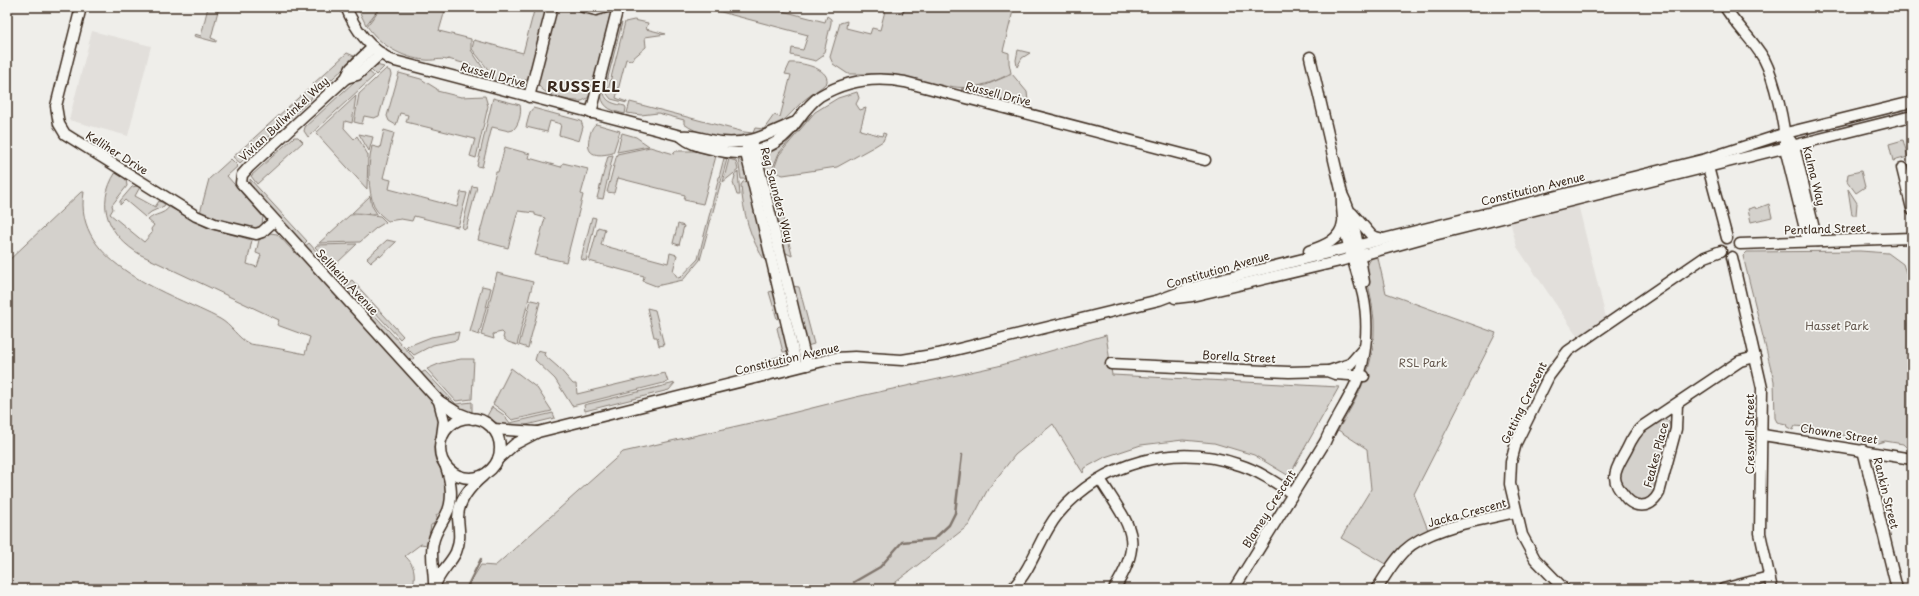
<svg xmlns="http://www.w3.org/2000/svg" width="1919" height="596" font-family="'Playpen Sans',sans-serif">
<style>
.built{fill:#e2dfdb}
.green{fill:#d4d1cc;stroke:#887e75}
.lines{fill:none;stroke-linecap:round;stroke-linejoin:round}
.stream{stroke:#81766d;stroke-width:2.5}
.minor-casing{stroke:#3b2a1e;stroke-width:13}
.minor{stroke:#f6f6f2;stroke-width:10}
.labels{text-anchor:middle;stroke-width:3.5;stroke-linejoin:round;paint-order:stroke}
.street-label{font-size:11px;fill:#3b2a1e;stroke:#f6f6f2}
.park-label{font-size:11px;fill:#61544a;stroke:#f6f6f2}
.district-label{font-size:15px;font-weight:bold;letter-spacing:1px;fill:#3b2a1e;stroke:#f6f6f2}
</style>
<rect width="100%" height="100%" fill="#efeeea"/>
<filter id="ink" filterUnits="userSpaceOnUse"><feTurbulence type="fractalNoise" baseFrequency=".025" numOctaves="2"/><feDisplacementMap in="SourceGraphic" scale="8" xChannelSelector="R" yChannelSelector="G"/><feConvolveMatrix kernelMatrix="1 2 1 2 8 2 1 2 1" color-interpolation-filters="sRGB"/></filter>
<g filter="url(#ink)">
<g class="built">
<polygon points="92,31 151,46 128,136 69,120"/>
<polygon points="1578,204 1606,318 1578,337 1517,247 1510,221"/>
</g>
<g class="green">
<polygon points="208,7 219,7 211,38 216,40 216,42 194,36 195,34 201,36"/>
<polygon points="357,7 380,7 366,25"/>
<path d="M381,7H446L439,31L471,39V50L489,77L470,65L448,59L447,60C440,58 433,61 425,60C402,58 380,45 367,26Z"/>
<path d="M535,7H548L529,76C519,89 507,84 494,80V77L472,49L474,40L523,53Z"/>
<path d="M556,7H571L600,14L611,12L590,94L588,98L582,101C570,102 542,95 538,84Z"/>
<polygon points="702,7 767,7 825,22 827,16 831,19 831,23 823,56 816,61 791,55 792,48 803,50 808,35"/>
<path d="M886,7H1014L1003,51L1009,53V63L1011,73C993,83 971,91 950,86L949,88L892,74H848L833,64L830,57L840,23L847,21L846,28L870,34L872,28L880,30Z"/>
<polygon points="634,20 648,23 646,29 666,34 645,37 646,47 631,60 626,59 616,98 627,102 627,103 611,99 607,94 625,22"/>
<path d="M622,23L604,93C606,103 616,104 625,106L626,108L625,114C613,111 604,109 601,96L619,25Z"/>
<polygon points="1018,50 1030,53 1022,58 1017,67 1016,60"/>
<polygon points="347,53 354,56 352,58 353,60 322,88 317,88 313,84"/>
<path d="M790,63C800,62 829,68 827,82C821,89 811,94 803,101C795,108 788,118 779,124C752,144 711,143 684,124V120L658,113L641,115L627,113L630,102L744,132L753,133L755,128L764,129L774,115L780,117L791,75L785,74Z"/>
<polygon points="376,65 384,67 376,75 370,69"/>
<polygon points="386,69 390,71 391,75 379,116 374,118 364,116 362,124 354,122 359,94"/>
<polygon points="367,70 374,76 308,137 304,131 305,127"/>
<polygon points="399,73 421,79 437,89 437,91 461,97 485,96 488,106 476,158 470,156 475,139 406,122 408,115 400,113 396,125 389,121 387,116"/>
<polygon points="1012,74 1027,92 1028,101 1025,106 961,89 986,85"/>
<polygon points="308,89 312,95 311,99 240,163 233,157"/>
<polygon points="857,92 859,98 856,104 860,110 866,108 860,130 882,136 883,133 886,134 883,141 875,146 837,167 783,175 775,172 774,169 779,155 815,112 838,98"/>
<polygon points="356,96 352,123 345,121 344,128 354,139 357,136 368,155 367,189 316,133"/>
<path d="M493,98L520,105C522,112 519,125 513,130L509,131L492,127L482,167L477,166Z"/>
<polygon points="533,108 581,121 583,127 579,141 559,135 561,124 550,121 547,132 526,127 530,112"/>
<polygon points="812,114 779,153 772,170 766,174 764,174 761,157 763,154 790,136"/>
<path d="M596,124L620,131L613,153C596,157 584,156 590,135C591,131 592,127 596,124Z"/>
<path d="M384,130L394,133L383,178L391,180L389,189L457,207L461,192L467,193L458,227L414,216L412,221L401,219L388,221C383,217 378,213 375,208C367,191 368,163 372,146L380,148Z"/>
<polygon points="622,133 636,137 649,146 617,152"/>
<polygon points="359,134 373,137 369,151"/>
<polygon points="294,137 298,137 303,142 257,184 251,176"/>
<polygon points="1903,140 1908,157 1893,161 1889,144"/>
<polygon points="505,147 530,154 529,158 561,167 563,163 588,169 581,194 583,195 566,262 535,255 545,218 535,215 535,213 518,211 508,248 478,240 496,172 498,172"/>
<polygon points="650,147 674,154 675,151 696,151 716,156 703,204 684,200 685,195 618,178 614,193 607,192 617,154"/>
<polygon points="613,155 603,199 597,198 608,156"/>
<polygon points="724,158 727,159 700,260 683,280 656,286 643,281 644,276 589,261 598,227 605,229 601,245 668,263 670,253 677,255 673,271 678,278 681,277 698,259"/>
<polygon points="231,159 238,166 227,176 263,217 262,225 256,229 217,220 200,213 209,179"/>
<polygon points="729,159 736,161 738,170 723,182"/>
<polygon points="738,159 744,164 748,178 747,179 741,179"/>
<polygon points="1861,171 1865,187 1856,193 1847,181 1848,174"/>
<path d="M116,172L126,179L127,186L112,205L113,209L110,214L144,242L152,233L151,229L154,225L148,220C155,213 164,215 169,207L208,228L252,240L247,264L257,267L261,255L256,253L259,240L270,233L277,234L297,255L298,254L436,405C445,419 435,434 434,447C433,466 445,470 447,482C448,490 446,501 445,510L436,515L439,521L431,525L427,545L421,544L405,556C416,566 415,575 413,589H13L7,585V262L81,192H84C72,265 171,293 220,319C231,325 238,338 248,343C252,345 259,345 263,346C277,348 291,351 305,354L310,337L277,325L279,320L141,255C109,236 94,206 116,172Z"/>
<polygon points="738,172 740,195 737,195 733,183 735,176 734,175"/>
<polygon points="772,175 792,255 792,256 784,252 765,177"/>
<polygon points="250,179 307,241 303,245 250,187"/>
<path d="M749,181L767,261L766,262C750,240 743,212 741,185L743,182Z"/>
<polygon points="137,186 140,187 135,196 155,207 159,201 165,204 164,206 151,212 145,217 125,200 120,205 120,201 132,187"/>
<polygon points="472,186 477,187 466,229 462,228"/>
<polygon points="1848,189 1857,203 1856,215 1852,215"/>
<polygon points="370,196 372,206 377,214 352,213"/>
<polygon points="1769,204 1772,217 1751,222 1748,209 1755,207 1756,209"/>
<polygon points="363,214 380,216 386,222 376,228 360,242 319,243 350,215"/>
<polygon points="592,217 596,218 586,261 581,259"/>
<polygon points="678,224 684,226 679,245 673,243"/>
<polygon points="387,240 396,242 380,257 379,255 371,262 367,258"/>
<polygon points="309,243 331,268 322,266 304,247"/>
<polygon points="357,244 337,263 332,265 315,247 317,245"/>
<polygon points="1860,251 1888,253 1903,264 1912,291 1912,449 1908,449 1903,444 1885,441 1878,443 1837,434 1825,434 1819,430 1810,428 1806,430 1805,427 1795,426 1793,430 1787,427 1786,424 1777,422 1775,418 1774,381 1743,256 1747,252"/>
<path d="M1377,254L1386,293L1496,333L1414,494L1428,530L1387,565L1341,538L1371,489L1367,449L1338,430C1360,394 1376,364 1374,320C1373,311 1372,302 1370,293C1367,279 1362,263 1377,254Z"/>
<polygon points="497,273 533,282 517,345 508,342 503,338 504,334 502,332 493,334 494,339 481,335"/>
<polygon points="342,280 414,358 409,361 345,291 342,286"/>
<polygon points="352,280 403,336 400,339 348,283"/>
<polygon points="482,286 491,288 479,335 470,332"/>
<polygon points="792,286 799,287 814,344 807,346"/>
<polygon points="776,290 781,317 777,319 769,292"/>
<polygon points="531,300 540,302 528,348 519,345"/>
<polygon points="647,308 655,310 664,345 659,346 657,337 654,337"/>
<polygon points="779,326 783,327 790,351 783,352 777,328"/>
<polygon points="459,332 457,340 433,345 414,355 406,347 431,337"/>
<polygon points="1106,335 1112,375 1339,387 1289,476 1254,455 1214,443 1183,440 1141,445 1105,457 1085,468 1083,473 1053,424 1015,455 988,489 969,525 887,589 466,589 481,565 495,566 623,452 772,418 856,397 998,366"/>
<polygon points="538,350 545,352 544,355 558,367 573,384 576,384 577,394 665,373 668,382 572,406 555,379 535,360"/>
<polygon points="790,353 786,360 772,364 771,359"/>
<polygon points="461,359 474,359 472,399 456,401 427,369 441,363"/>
<polygon points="511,368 537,388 552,411 512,420 504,412 493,404"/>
<path d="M425,371L456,404L472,402V413C450,412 434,388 421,373Z"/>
<polygon points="675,383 669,390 585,411 584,405"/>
<polygon points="492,407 504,415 510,423 553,413 555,418 514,428 501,426 487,416"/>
<polygon points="1662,419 1669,421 1671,431 1654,495 1645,501 1634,501 1620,483 1619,473 1636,438 1643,430"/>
</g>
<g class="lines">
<g class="stream">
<polyline points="902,13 905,7"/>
<polyline points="854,582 880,567 902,542 934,539 949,525 955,513 962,455"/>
<polyline points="466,589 481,559"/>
</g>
<defs>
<g id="minor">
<polyline points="81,7 56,106 59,124 65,134 196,216 215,224 256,234 262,232 274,221"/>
<path d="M346,7C355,30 370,48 391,60L681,136C690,145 704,147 715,150C742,157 771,152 790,130C800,118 807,105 820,96C847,80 874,76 905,82L1205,160"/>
<polyline points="583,7 596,10 607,7"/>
<path d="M1725,7C1736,25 1753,40 1764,59C1774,78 1786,127 1785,148L1808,241"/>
<polyline points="373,47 351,68 346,78 249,167 242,175 241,183 439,401 458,413 473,419"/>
<path d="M1310,57L1342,194C1356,221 1359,253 1364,282"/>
<polyline points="346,78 357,75 381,53"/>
<polyline points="529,97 552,7"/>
<polyline points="591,113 618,7"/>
<path d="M681,136C695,134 708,141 721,142C751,145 767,134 793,123"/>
<polyline points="1790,140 1794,146 1817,241"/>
<polyline points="748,141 746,153 797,367"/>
<polyline points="752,146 755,152 761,176 807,365"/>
<polyline points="1708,167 1727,238"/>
<polyline points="1902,168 1912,209"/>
<polyline points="1352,213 1372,236 1383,239"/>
<polyline points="1740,244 1912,238"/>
<path d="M1309,251C1324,246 1341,240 1343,222"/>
<polyline points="1732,257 1762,388 1760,533 1772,589"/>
<polyline points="1175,298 1192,296 1340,261 1430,236 1912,116"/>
<polyline points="1111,364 1289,372 1327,371 1335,374 1364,376"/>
<polyline points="1329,371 1350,364 1364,348"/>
<polyline points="439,401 444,421 442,436"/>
<path d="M1677,404L1676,429L1659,493C1650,510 1633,509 1623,494C1619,489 1615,484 1615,477C1615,468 1623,457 1627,449C1631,440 1635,432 1643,426L1740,361L1755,357"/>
<circle cx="470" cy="448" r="30"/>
<polyline points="493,429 537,432"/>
<polyline points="1763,435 1912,459"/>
<polyline points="1863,450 1897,589"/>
<polyline points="498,459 515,444 538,432 835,358 855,357 902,360 938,354 1159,300 1191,288 1243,274 1706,159 1786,133 1912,102"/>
<path d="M1100,479C1128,525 1147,538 1114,589"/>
<path d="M434,583C434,570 430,556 433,543C435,532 441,525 446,515C454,501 451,481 446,467"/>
<path d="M434,589C437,574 450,565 456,552C461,540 459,530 458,518C458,501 471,486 483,476"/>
<path d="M1012,589C1033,568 1039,537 1058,514C1102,462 1175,442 1240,465C1259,471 1276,483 1293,494"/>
<path d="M1234,589L1325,442C1334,421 1347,403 1356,383C1367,357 1369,322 1363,295C1355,262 1340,229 1342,194"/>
<path d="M1377,589C1385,576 1393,562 1404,551C1431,526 1480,521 1516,512"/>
<polyline points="1564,589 1535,559 1522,535 1510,484 1511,462 1516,443 1549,376 1568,351 1705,257 1721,251"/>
<polyline points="1723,589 1769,577"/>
</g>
</defs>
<use href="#minor" class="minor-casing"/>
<use href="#minor" class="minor"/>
</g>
</g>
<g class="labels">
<g class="street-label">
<text transform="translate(493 75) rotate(15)" y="4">Russell Drive</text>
<text transform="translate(998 94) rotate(14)" y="4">Russell Drive</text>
<text transform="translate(284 119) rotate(-43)" y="4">Vivian Bullwinkel Way</text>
<text transform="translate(117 153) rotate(32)" y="4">Kelliher Drive</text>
<text transform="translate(1814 176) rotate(76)" y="4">Kalma Way</text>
<text transform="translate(1533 189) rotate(-14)" y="4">Constitution Avenue</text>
<text transform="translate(777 195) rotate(75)" y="4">Reg Saunders Way</text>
<text transform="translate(1825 229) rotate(-2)" y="4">Pentland Street</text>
<text transform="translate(1218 270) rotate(-16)" y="4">Constitution Avenue</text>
<text transform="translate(347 282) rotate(47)" y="4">Sellheim Avenue</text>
<text transform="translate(1239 357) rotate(3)" y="4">Borella Street</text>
<text transform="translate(787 359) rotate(-13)" y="4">Constitution Avenue</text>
<text transform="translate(1524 403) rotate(-64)" y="4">Getting Crescent</text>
<text transform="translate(1750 434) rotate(-90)" y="4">Creswell Street</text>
<text transform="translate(1839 434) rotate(9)" y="4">Chowne Street</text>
<text transform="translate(1656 455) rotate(-75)" y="4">Feakes Place</text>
<text transform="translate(1886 493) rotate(76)" y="4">Rankin Street</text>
<text transform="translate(1269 509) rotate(-58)" y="4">Blamey Crescent</text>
<text transform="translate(1467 513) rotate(-15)" y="4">Jacka Crescent</text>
</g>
<g class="park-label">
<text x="1837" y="330">Hasset Park</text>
<text x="1423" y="367">RSL Park</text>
</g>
<g class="district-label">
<text x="584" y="92">RUSSELL</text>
</g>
</g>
<rect width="1919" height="596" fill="none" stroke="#f6f6f2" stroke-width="24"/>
<rect x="12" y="12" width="1895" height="572" fill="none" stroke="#3b2a1e" stroke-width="1.5" filter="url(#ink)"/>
</svg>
